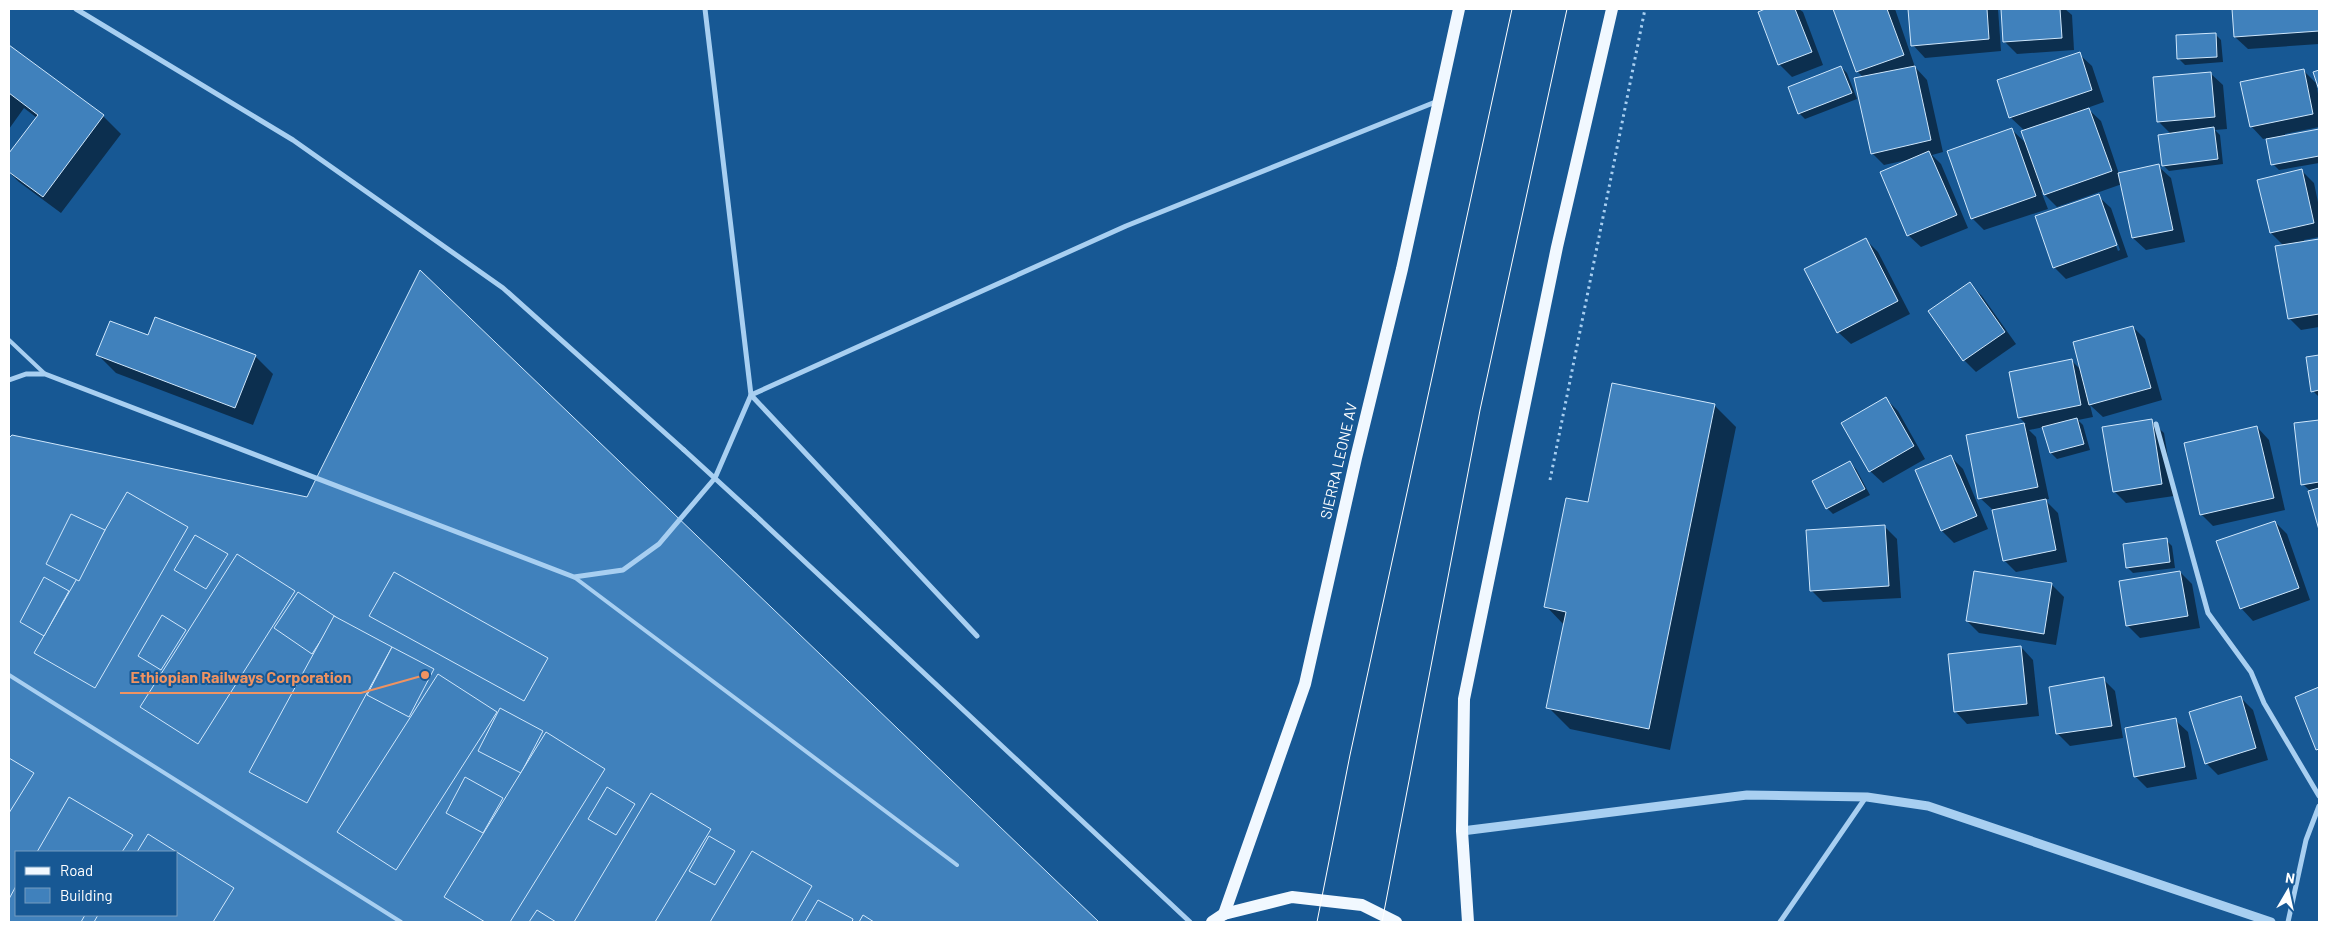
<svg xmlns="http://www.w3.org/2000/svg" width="2328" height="931" font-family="Barlow,sans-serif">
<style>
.shadow{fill:#0007;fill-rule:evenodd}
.building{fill:#4081bc;stroke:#cfe7fc;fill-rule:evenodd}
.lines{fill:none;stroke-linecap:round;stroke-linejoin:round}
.path{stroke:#a8cff1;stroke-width:3;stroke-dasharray:2.5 4;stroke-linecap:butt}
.service{stroke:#a8cff1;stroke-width:4}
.minor{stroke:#a8cff1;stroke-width:5}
.tertiary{stroke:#a8cff1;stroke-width:9}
.primary{stroke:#f1f8ff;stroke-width:12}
.tram{stroke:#fff;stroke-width:1}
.minor-bridge{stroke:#a8cff1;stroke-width:5}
.labels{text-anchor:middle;stroke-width:4;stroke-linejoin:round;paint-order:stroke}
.street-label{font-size:15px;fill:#fff;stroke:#175894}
.leader{fill:none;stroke:#f09361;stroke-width:2}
.callout-dot{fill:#f09361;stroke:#175894;stroke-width:2}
.callout-label{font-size:16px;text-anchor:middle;font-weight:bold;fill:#f09361;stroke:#175894;stroke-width:4;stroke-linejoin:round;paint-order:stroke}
</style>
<rect width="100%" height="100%" fill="#175894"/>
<g class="shadow">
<polygon points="1769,9 1799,9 1803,12 1823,65 1792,77 1779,64 1760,12"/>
<polygon points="1835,9 1895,9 1915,67 1927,80 1943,152 1932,155 1941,164 1968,228 1921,247 1908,235 1907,160 1884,165 1872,153 1864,78 1857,71"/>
<polygon points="1909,9 1998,9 2001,51 1925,58 1913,45"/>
<polygon points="2003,9 2065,9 2072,15 2074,50 2017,54 2005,42"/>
<polygon points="2233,9 2319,9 2319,44 2248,49 2235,37"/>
<polygon points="2215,34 2221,40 2223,62 2185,65 2179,59"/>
<polygon points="9,46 103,116 121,134 61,213 19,182 9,172 9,155 37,118 24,108 9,129"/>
<polygon points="2079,54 2092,66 2104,102 2087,108 2101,121 2119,174 2158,166 2171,178 2185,242 2146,250 2133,238 2122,184 2057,207 2041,191 2048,209 1984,230 1972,218 2012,130 2028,145 2025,131 2010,117"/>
<polygon points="1841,67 1847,73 1857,99 1805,119 1799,113"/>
<polygon points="2303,70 2316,83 2319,99 2319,127 2285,134 2285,137 2319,130 2319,163 2279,170 2273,164 2267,138 2263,139 2251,126"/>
<polygon points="2210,73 2223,85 2227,129 2215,130 2220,135 2223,164 2169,171 2163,165 2171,134 2158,121"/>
<polygon points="2302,171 2314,183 2319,207 2319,237 2304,240 2304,242 2319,240 2319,327 2301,330 2289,318 2284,246 2271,233 2259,181"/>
<path d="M2098,196L2111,208L2128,257L2066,279L2054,267ZM2102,209H2105L2120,250L2118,251Z"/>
<polygon points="1865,239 1878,252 1910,314 1851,344 1838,332"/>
<path d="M420,272L1097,922H9V440L13,437L308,498ZM16,852H176V915H16Z"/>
<polygon points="1970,284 1982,296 2016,344 1976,372 1964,360"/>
<polygon points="2133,327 2145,339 2162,400 2103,417 2090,405 2093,417 2078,420 2083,425 2090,450 2057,459 2051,453 2044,427 2029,430 2036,437 2049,499 2045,500 2058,513 2067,562 2016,572 2004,560 1993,510 1980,498 1967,436 2026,424 2019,417 2071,360 2081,370"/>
<polygon points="149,336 255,356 273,374 253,425 116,373 98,355"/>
<polygon points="2319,356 2319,397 2313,391 2308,358"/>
<polygon points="1886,399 1898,411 1925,459 1883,483 1870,471"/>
<polygon points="1714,405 1736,427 1670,750 1570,729 1548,707 1564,625 1546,606 1589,503"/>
<polygon points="2151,421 2164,433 2174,496 2126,503 2114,491"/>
<polygon points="2319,421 2319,526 2310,491 2303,484 2295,424"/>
<polygon points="2257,427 2269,440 2285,510 2213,526 2201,514"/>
<polygon points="1951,457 1963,469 1988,529 1954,543 1942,531"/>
<polygon points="1850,463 1856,469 1870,495 1833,514 1827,508"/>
<polygon points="2275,522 2287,534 2310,600 2253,621 2241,608"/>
<polygon points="1885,527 1897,539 1901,598 1823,602 1811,590"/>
<polygon points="2166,540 2172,546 2175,568 2133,573 2127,567"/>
<polygon points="1975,572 2052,585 2064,597 2056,645 1979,633 1967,621"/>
<polygon points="2180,572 2192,584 2200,628 2140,638 2127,625"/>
<polygon points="2021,647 2033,660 2039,716 1967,724 1955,711"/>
<polygon points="2103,679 2115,691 2123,738 2070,746 2058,734"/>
<polygon points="2319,689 2319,751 2297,698"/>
<polygon points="2241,698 2253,710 2268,760 2218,775 2206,763"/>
<polygon points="2175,720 2188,732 2197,779 2147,788 2135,776"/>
</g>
<g class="building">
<polygon points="1765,9 1795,9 1812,52 1778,65 1758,12"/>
<polygon points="1833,9 1887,9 1904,55 1856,72"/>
<polygon points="1908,9 1987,9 1989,39 1911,46"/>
<polygon points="2001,9 2060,9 2062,38 2003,42"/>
<polygon points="2232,9 2319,9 2319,31 2234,37"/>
<polygon points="2216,33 2217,57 2177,59 2176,35"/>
<polygon points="9,45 104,115 43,197 9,172 9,153 38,115 9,93"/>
<polygon points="2080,52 2092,90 2009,118 1997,80"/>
<polygon points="1841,66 1852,93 1798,114 1788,87"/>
<polygon points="1915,66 1931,140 1871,154 1854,78"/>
<polygon points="2304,69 2313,114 2250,127 2240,82"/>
<polygon points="2319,70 2319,90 2313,72"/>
<polygon points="2211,72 2215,117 2157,122 2153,77"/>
<polygon points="2089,108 2112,171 2044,195 2021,131"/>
<polygon points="2214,127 2218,159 2162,166 2158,135"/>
<polygon points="2012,128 2036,196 1971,219 1947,151"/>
<polygon points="2319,129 2319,156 2271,165 2266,139"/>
<polygon points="1929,151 1957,215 1907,236 1880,172"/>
<polygon points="2159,164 2173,230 2132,238 2118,173"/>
<polygon points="2302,169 2314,223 2270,233 2257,180"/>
<polygon points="2099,194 2117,245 2053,268 2035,216"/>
<polygon points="1866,238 1898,301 1837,333 1804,269"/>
<polygon points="2319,239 2319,314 2288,319 2275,246"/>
<path d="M420,270L1099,922H9V438L12,435L307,497ZM16,852H176V915H16Z"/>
<polygon points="1970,282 2005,332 1963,361 1928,311"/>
<polygon points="155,317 256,355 235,408 96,355 110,321 148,335"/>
<polygon points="2133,326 2151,388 2089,405 2073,342"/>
<polygon points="2319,355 2319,390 2311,392 2306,357"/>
<polygon points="2072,359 2081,405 2018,418 2009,372"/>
<polygon points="1612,383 1715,404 1649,729 1546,708 1566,612 1544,607 1566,498 1588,502"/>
<polygon points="1886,397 1914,446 1869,472 1841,423"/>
<polygon points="2077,418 2084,444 2050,453 2042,427"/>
<polygon points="2152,419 2162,484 2113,492 2102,427"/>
<polygon points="2319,420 2319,482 2301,485 2294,423"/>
<polygon points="2024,423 2038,487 1978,499 1966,435"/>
<polygon points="2257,426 2274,498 2200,515 2184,443"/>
<polygon points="1951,455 1977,516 1941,531 1915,470"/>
<polygon points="1850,461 1865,489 1826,509 1812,481"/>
<polygon points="2319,488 2319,530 2308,491"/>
<polygon points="127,492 188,527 95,688 34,653"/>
<polygon points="2046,499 2056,550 2003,561 1992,510"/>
<polygon points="71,514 105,530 79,581 46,564"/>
<polygon points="2275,521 2299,588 2240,609 2216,541"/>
<polygon points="1885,525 1889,586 1810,591 1806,530"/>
<polygon points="195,535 228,554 206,589 174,570"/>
<polygon points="2167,538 2170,562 2126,568 2123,544"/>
<polygon points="237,554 295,591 198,744 140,707"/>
<polygon points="1974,571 2052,583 2044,634 1966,621"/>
<polygon points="2180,571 2188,616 2126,626 2119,581"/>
<polygon points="394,572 548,658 524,701 369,616"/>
<polygon points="44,577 69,591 44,636 20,622"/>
<polygon points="298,592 336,617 312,654 274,628"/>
<polygon points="162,615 186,630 161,670 138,656"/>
<polygon points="334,616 392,647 307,803 249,772"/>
<polygon points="2021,646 2027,704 1954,712 1948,654"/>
<polygon points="392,647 434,669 409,717 367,695"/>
<polygon points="438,674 497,712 396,870 337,832"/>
<polygon points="2104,677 2112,726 2056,734 2049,687"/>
<polygon points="2319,687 2319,749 2316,750 2295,697"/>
<polygon points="2241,696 2256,748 2205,764 2189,712"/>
<polygon points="500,708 543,731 521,773 478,751"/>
<polygon points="2176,718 2185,767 2134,777 2125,728"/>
<polygon points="546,732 605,769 510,922 485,922 444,897"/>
<polygon points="9,758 34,773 9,813"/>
<polygon points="465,777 503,798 483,833 446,813"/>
<polygon points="607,787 635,804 616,835 588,819"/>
<polygon points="651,793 711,829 655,922 574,922"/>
<polygon points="69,797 133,835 122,852 37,852"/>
<polygon points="148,834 234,888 213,922 94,922 98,915 176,915 176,852 137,852"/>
<polygon points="709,836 735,851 715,885 689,871"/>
<polygon points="752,851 812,886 791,922 710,922"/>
<polygon points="16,886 16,915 85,915 81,922 9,922 9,899"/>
<polygon points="818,900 853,919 852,922 805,922"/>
<polygon points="537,910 556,922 529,922"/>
<polygon points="863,915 874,922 859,922"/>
</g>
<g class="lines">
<polyline class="path" points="1550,480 1645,9"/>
<g class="service">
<polyline points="9,340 45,374"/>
<polyline points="574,577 957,865"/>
<polyline points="9,675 401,922"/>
</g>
<g class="minor">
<polyline points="76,9 293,140 503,288 684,450"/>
<polyline points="9,380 26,374 45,374 574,577 623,570 659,544 715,478 751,395 705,9"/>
<polyline points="2156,424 2208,613 2251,672 2264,703 2319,796"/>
<polyline points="755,515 1190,922"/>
<polyline points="977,636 751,395 1126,226 1438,101"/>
<polyline points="1780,922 1866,797"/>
<polyline points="2288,922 2306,840 2319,806"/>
</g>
<polyline class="tertiary" points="1462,831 1747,795 1867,797 1928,806 2271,922"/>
<g class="primary">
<polyline points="1224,914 1305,684 1356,458 1402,269 1459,9"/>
<polyline points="1212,922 1224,914 1292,897 1362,905 1396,922"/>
<polyline points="1468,922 1462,831 1464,699 1557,247 1612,9"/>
</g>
<g class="tram">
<polyline points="1317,922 1350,755 1512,9"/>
<polyline points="1382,922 1480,410 1567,9"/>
</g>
<polyline class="minor-bridge" points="684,450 755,515"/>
</g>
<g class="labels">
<g class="street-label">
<text transform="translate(1339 461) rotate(-77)" y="5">SIERRA LEONE AV</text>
</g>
</g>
<path class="leader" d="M425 675L361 693H120"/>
<circle class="callout-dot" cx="425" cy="675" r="5"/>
<g class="callout-label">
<text x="241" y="683">Ethiopian Railways Corporation</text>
</g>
<rect width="2328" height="931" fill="none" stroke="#ffffff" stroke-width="20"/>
<rect x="15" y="851" width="162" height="65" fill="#175894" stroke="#749bbf"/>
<rect x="25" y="867" width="25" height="8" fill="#f1f8ff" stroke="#749bbf"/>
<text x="60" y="876" font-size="15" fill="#ffffff">Road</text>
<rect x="25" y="888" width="25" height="15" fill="#4081bc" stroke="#749bbf"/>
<text x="60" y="901" font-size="15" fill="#ffffff">Building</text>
<g transform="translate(2288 891) rotate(9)" stroke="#175894" stroke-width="4" paint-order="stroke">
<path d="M0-4L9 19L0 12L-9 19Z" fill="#ffffff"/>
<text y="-8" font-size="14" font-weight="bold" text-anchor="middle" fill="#ffffff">N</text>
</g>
</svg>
